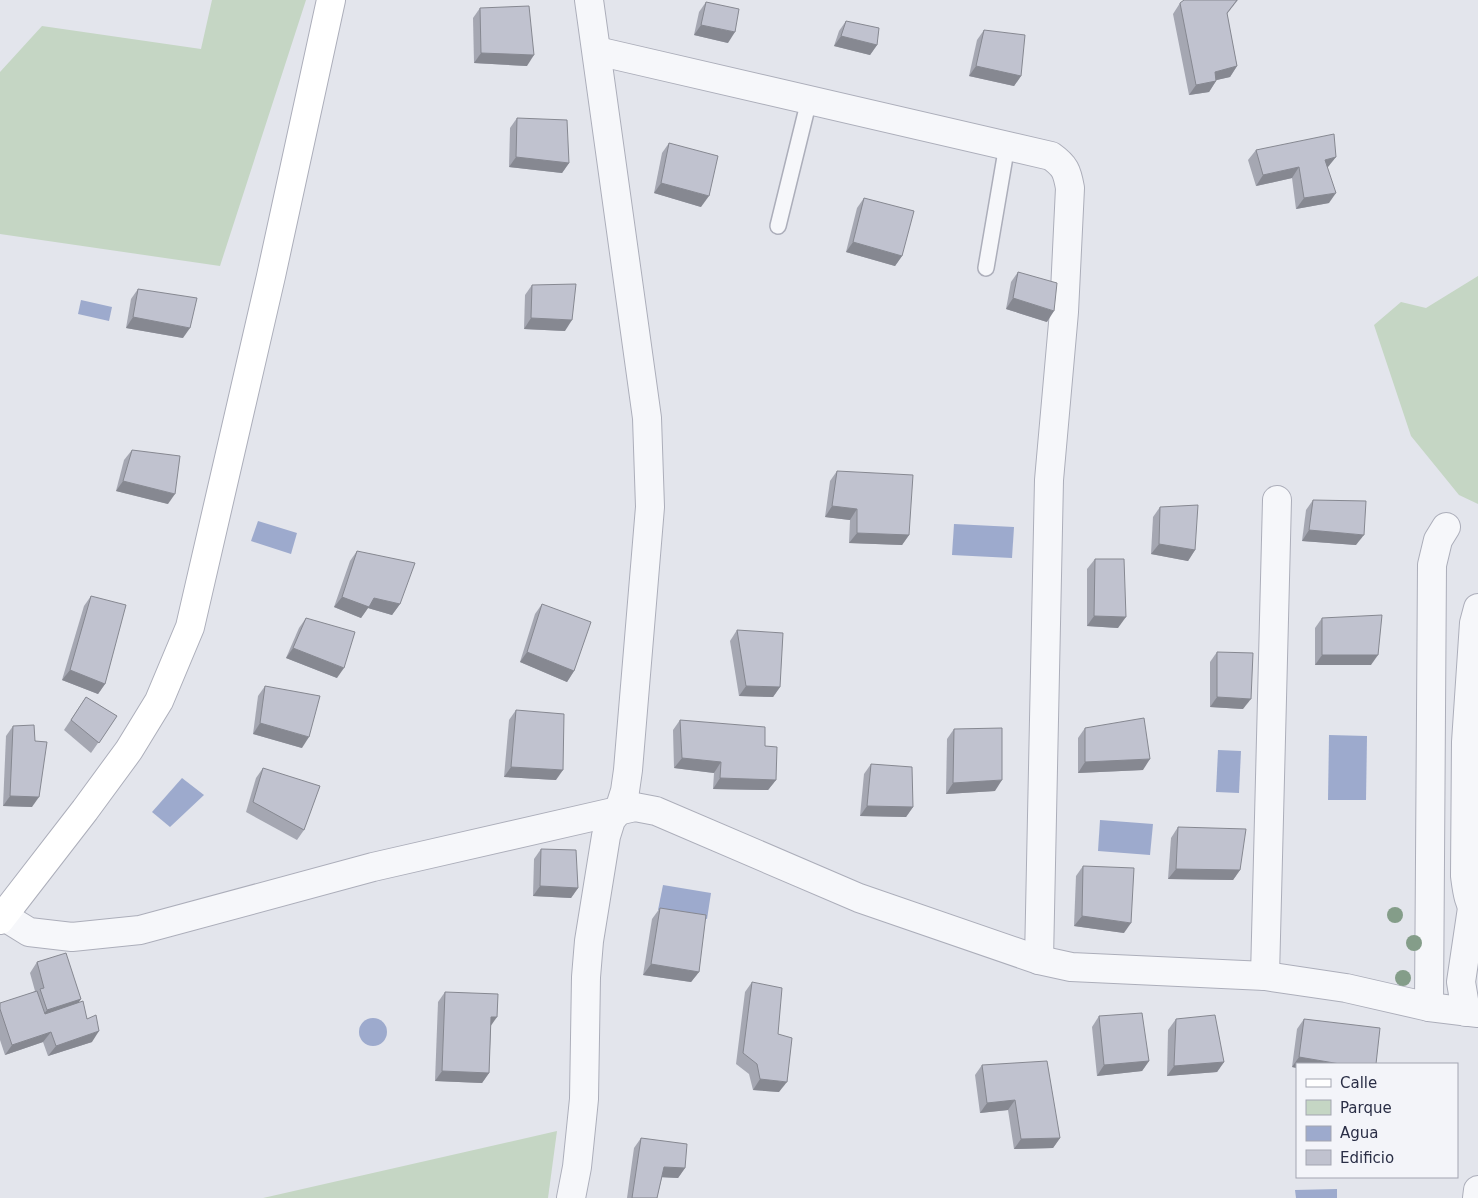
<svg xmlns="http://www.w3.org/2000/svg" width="1478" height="1198" font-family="'DejaVu Sans',sans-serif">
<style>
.green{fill:#c5d6c4}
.water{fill:#9daacd}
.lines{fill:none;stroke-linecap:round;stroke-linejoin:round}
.lane-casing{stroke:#acaeba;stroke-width:18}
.street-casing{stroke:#acaeba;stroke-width:30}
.secondary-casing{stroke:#acaeba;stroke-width:30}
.lane{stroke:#f6f7fa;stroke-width:15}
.street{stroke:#f6f7fa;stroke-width:28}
.secondary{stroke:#fff;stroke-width:28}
.tree{fill:#849d89}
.wall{fill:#a5a7b2}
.shaded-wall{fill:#868891}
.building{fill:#c0c2cf;stroke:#868891}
</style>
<rect width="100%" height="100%" fill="#e3e5ec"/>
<g class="green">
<polygon points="212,0 306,0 220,266 0,234 0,72 42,26 201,49"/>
<polygon points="1478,276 1478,504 1459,495 1411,436 1374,325 1401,302 1426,308"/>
<polygon points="557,1131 548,1198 263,1198"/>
</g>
<g class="water">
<polygon points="81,300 112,307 109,321 78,314"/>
<polygon points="258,521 297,533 291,554 251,541"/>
<polygon points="954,524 1014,527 1012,558 952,555"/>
<polygon points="1329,735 1367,736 1366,800 1328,800"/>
<polygon points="1218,750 1241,751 1239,793 1216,792"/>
<polygon points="182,778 204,795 170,827 152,812"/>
<polygon points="1100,820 1153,824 1150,855 1098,851"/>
<polygon points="663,885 711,893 707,919 658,910"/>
<circle cx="373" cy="1032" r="14"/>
<polygon points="1337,1189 1337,1198 1296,1198 1295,1190"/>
</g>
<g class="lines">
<defs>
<g id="lane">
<polyline points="778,226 809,100"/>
<polyline points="986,268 1007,145"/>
</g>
<g id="street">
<path d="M597,51L1051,156C1065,166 1067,171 1070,188L1064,312L1049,480L1039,960"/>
<path d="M1478,608L1474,623L1466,742L1465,876C1467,891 1468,903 1478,916"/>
<polyline points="3,916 29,932 72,937 140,930 373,867 635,807 656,811 859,898 1039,960 1071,967 1265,976 1346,988 1429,1007 1478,1013"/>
<polyline points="1265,976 1277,500"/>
<polyline points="1429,1007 1432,565 1438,540 1446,527"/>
<polyline points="1466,1012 1461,982 1472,908"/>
<polyline points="571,1198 577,1167 584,1099 586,977 589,941 606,836 611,820 619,810 625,791 628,770 650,507 647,418 589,0"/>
<polyline points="1477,1198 1478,1190"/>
</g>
<polyline id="secondary" points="0,920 85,810 129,750 159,701 190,627 271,276 331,0"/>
</defs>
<use href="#lane" class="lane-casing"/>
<use href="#street" class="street-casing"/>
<use href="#secondary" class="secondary-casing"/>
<use href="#lane" class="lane"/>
<use href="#street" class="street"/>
<use href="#secondary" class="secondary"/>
</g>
<g class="tree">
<circle cx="1395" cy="915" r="8"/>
<circle cx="1414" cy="943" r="8"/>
<circle cx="1403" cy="978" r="8"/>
</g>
<g class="wall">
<polygon points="1184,0 1238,0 1227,14 1237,66 1230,77 1216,80 1216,81 1209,92 1189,95 1173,14 1180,3"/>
<polygon points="706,2 728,43 694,35 699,12"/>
<polygon points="480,8 527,66 474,63 473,18"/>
<polygon points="846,21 877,45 870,55 834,46 839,31"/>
<polygon points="984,30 1021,76 1014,86 969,76 977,40"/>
<polygon points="517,118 569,163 562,173 509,167 510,128"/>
<polygon points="669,143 701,207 654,193 662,153"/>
<polygon points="1256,150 1336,157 1327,167 1329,203 1296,209 1292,178 1256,186 1248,160"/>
<polygon points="864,198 902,256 895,266 846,252 857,208"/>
<polygon points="1018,272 1047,322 1006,309 1011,282"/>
<polygon points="532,285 565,331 524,329 525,295"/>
<polygon points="138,289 183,338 126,328 131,299"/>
<polygon points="132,450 168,504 116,491 124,460"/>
<polygon points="837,471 909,535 902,545 849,543 850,520 825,517 830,481"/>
<polygon points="1313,500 1356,545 1302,541 1306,510"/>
<polygon points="1160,507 1195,550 1188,561 1151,554 1153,517"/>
<polygon points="357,551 400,604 392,615 368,608 361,618 334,607 350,561"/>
<polygon points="1095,559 1118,628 1087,626 1087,569"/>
<polygon points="91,596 105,684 98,694 62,680 84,606"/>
<polygon points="542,604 574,671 567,682 520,662 535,614"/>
<polygon points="306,618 337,678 286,658 299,628"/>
<polygon points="1322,618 1371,665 1315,665 1315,628"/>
<polygon points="737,630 780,687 773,697 739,696 730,641"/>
<polygon points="1217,652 1243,709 1210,707 1210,662"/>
<polygon points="265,686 302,748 253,734 258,696"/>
<polygon points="86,697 117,716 91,753 64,730"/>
<polygon points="516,710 556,780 504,777 509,720"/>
<polygon points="680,720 765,746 776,780 768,790 713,789 714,773 674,768 673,730"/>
<polygon points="13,726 32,807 3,806 6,736"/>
<polygon points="1085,728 1143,770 1078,773 1078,738"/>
<polygon points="954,729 995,791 946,794 947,739"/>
<polygon points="871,764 913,807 906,817 860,816 864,774"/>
<polygon points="263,768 304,830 297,840 246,812 256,778"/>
<polygon points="1178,827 1240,870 1233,880 1168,879 1171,838"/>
<polygon points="541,849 578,888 571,898 533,896 534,859"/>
<polygon points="1083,866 1124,933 1074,926 1076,876"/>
<polygon points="660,908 699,972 691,982 643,975 652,919"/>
<polygon points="37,962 81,999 78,1003 87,1019 92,1042 48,1056 43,1042 5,1055 0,1040 0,1009 35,991 30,973"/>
<polygon points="752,982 778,1034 779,1092 753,1090 749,1074 736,1064 745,992"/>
<polygon points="445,992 491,1026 489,1073 482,1083 435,1081 438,1002"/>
<polygon points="1099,1016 1149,1061 1142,1071 1097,1076 1092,1027"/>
<polygon points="1176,1019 1224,1062 1217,1072 1167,1076 1168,1030"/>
<polygon points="1304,1019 1376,1064 1297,1064 1297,1068 1292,1067 1297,1029"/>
<polygon points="982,1065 1060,1138 1053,1148 1014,1149 1008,1110 980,1113 975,1075"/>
<polygon points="641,1138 685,1168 678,1178 662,1177 657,1198 627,1198 634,1148"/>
</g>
<g class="shaded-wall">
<polygon points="701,25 735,32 728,43 694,35"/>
<polygon points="841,36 877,45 870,55 834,46"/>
<polygon points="481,53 534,55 527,66 474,63"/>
<polygon points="976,66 1021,76 1014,86 969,76"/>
<polygon points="1237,66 1230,77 1208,82 1215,72"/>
<polygon points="1216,81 1209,92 1189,95 1196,85"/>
<polygon points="516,157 569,163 562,173 509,167"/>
<polygon points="1336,157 1328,167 1318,171 1325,160"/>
<polygon points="1299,167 1292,178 1256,186 1263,175"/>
<polygon points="661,183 709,196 701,207 654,193"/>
<polygon points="1336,193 1329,203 1296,209 1304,198"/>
<polygon points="853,242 902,256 895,266 846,252"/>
<polygon points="1013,298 1054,311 1047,322 1006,309"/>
<polygon points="133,317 190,328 183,338 126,328"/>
<polygon points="531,318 572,320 565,331 524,329"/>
<polygon points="123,481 175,494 168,504 116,491"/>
<polygon points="832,506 857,509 850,520 825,517"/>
<polygon points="1309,530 1364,535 1356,545 1302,541"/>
<polygon points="857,533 909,535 902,545 849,543"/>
<polygon points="1159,544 1195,550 1188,561 1151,554"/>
<polygon points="342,597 374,598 400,604 392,615 368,608 361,618 334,607"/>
<polygon points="1094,616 1126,617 1118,628 1087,626"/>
<polygon points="293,648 344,668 337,678 286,658"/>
<polygon points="527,652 574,671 567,682 520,662"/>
<polygon points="1322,655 1378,655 1371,665 1315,665"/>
<polygon points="70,670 105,684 98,694 62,680"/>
<polygon points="746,686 780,687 773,697 739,696"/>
<polygon points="1217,697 1251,699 1243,709 1210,707"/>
<polygon points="260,723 309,737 302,748 253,734"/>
<polygon points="682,758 721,762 714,773 674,768"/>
<polygon points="1150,759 1143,770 1078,773 1085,762"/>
<polygon points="511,767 563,770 556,780 504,777"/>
<polygon points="720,778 776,780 768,790 713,789"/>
<polygon points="1002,780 995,791 946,794 953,783"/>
<polygon points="10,796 39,797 32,807 3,806"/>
<polygon points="867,806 913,807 906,817 860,816"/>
<polygon points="1176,869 1240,870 1233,880 1168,879"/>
<polygon points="540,886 578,888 571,898 533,896"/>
<polygon points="1082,916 1131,923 1124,933 1074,926"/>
<polygon points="651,964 699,972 691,982 643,975"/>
<polygon points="81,999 74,1009 39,1020 47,1010"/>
<polygon points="491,1017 497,1017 490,1027"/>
<polygon points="99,1031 92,1042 48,1056 56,1046"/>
<polygon points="51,1032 43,1042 5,1055 12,1045"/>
<polygon points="1299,1057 1340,1064 1297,1064 1297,1068 1292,1067"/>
<polygon points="1149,1061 1142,1071 1097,1076 1104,1065"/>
<polygon points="1224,1062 1217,1072 1167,1076 1174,1066"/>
<polygon points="442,1071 489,1073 482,1083 435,1081"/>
<polygon points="760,1079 787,1082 779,1092 753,1090"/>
<polygon points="1015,1100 1008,1110 980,1113 987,1103"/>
<polygon points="1060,1138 1053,1148 1014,1149 1021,1139"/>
<polygon points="664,1167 685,1168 678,1178 657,1177"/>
</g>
<g class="building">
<polygon points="1184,0 1237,0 1227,13 1237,66 1215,72 1216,81 1196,85 1180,3"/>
<polygon points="706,2 739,9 735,32 701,25"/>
<polygon points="529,6 534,55 481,53 480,8"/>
<polygon points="846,21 879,28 877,45 841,36"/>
<polygon points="984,30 1025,35 1021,76 976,66"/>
<polygon points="517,118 567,120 569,163 516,157"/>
<polygon points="1334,134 1336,157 1325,160 1336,193 1304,198 1299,167 1263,175 1256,150"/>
<polygon points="669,143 718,156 709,196 661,183"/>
<polygon points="864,198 914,211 902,256 853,242"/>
<polygon points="1018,272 1057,283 1054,311 1013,298"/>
<polygon points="576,284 572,320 531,318 532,285"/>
<polygon points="138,289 197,298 190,328 133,317"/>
<polygon points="132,450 180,456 175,494 123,481"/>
<polygon points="837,471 913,475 909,535 857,533 857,509 832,506"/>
<polygon points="1313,500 1366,501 1364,535 1309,530"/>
<polygon points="1198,505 1195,550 1159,544 1160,507"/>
<polygon points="357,551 415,563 400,604 374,598 369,607 342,597"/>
<polygon points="1095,559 1124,559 1126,617 1094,616"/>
<polygon points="91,596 126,605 105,684 70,670"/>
<polygon points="542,604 591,622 574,671 527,652"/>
<polygon points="1382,615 1378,655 1322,655 1322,618"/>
<polygon points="306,618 355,632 344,668 293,648"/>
<polygon points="737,630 783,633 780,687 746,686"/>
<polygon points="1217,652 1253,653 1251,699 1217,697"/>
<polygon points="265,686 320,696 309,737 260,723"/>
<polygon points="86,697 117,716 99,743 71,720"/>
<polygon points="516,710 564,714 563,770 511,767"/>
<polygon points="1144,718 1150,759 1085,762 1085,728"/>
<polygon points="680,720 765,727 765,746 777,747 776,780 720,778 721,762 682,758"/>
<polygon points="34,725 35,741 47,742 39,797 10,796 13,726"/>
<polygon points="1002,728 1002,780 953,783 954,729"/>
<polygon points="871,764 912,767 913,807 867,806"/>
<polygon points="263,768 320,786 304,830 253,802"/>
<polygon points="1178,827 1246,829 1240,870 1176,869"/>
<polygon points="541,849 576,850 578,888 540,886"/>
<polygon points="1083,866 1134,868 1131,923 1082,916"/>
<polygon points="660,908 706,915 699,972 651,964"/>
<polygon points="66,953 81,999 47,1010 40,989 44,988 37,962"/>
<polygon points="752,982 782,988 778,1034 792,1038 787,1082 760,1079 757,1064 743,1053"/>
<polygon points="37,991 45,1014 83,1001 87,1019 96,1015 99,1031 56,1046 51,1032 12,1045 0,1009 0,1003"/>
<polygon points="445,992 498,994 497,1017 491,1017 489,1073 442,1071"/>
<polygon points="1142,1013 1149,1061 1104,1065 1099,1016"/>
<polygon points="1215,1015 1224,1062 1174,1066 1176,1019"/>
<polygon points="1304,1019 1380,1028 1376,1064 1340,1064 1299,1057"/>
<polygon points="1047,1061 1060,1138 1021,1139 1015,1100 987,1103 982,1065"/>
<polygon points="641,1138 687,1144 685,1168 664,1167 657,1198 632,1198"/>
</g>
<rect x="1296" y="1063" width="162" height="115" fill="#f3f4f9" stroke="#a3a5b1"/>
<rect x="1306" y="1079" width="25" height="8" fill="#ffffff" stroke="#a3a5b1"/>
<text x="1340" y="1088" font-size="15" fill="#2a2e46">Calle</text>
<rect x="1306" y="1100" width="25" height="15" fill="#c5d6c4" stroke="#a3a5b1"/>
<text x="1340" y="1113" font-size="15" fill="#2a2e46">Parque</text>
<rect x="1306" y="1126" width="25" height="15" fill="#9daacd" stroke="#a3a5b1"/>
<text x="1340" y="1138" font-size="15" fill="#2a2e46">Agua</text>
<rect x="1306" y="1150" width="25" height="15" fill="#c0c2cf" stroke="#a3a5b1"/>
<text x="1340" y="1163" font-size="15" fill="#2a2e46">Edificio</text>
</svg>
